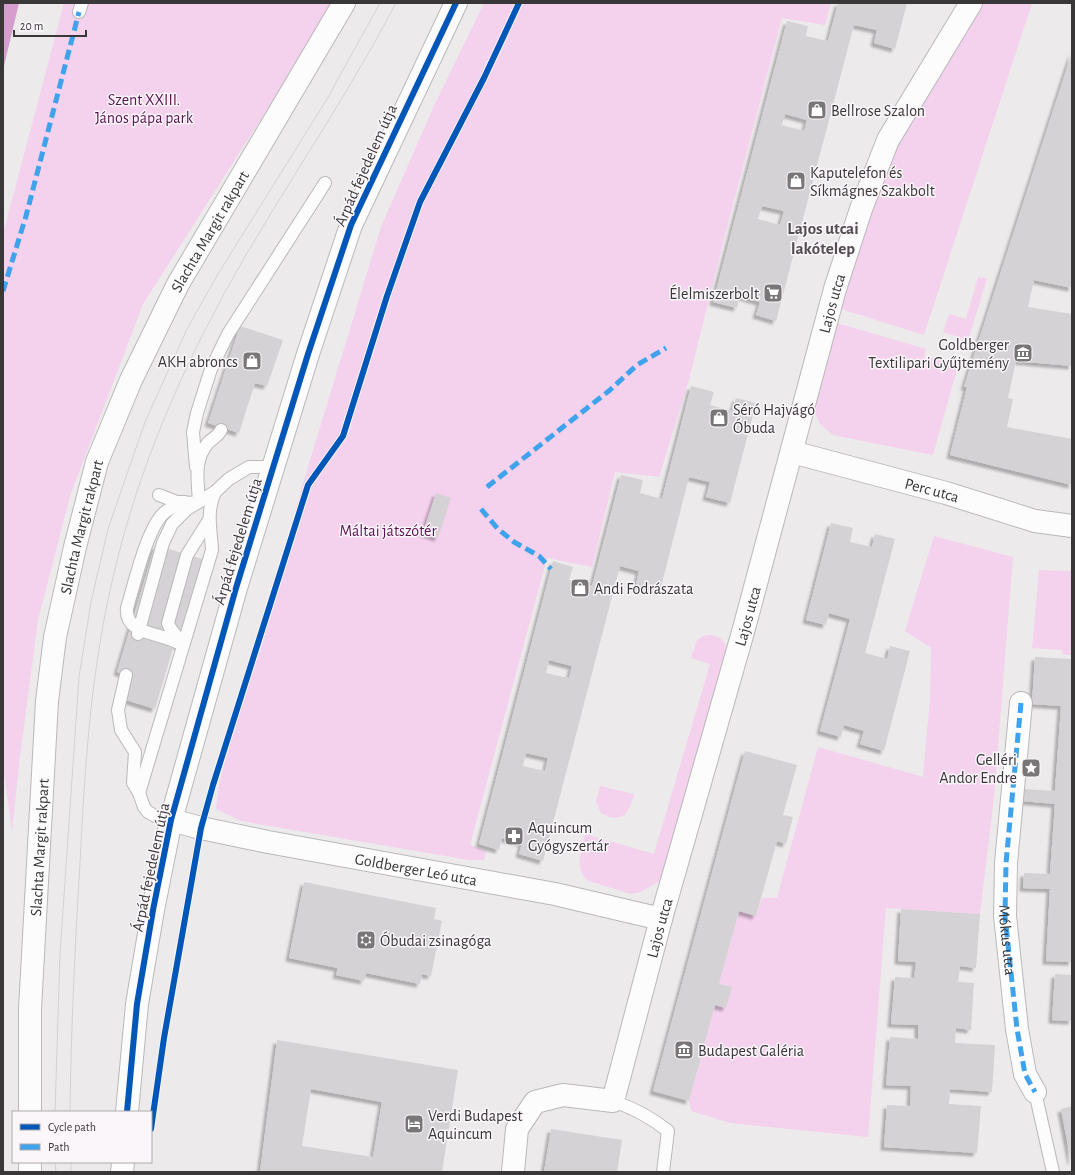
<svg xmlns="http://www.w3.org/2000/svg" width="1075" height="1175" font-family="'Alegreya Sans',sans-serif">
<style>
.green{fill:#f4d1ed}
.water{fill:#d69ecc}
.building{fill:#d4d2d4;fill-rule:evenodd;filter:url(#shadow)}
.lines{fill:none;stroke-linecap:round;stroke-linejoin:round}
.lane-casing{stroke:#bab8b9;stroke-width:14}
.street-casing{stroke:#bab8b9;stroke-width:24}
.secondary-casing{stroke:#bab8b9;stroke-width:24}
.lane{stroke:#fcfcfc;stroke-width:12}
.street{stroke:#fcfcfc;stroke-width:22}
.secondary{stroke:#fcfcfc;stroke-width:22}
.tram{stroke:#d3d2d2;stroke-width:1}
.quiet{stroke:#3fa3ec;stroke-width:5;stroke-dasharray:10 5;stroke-linecap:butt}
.cycleway-casing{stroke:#fbf6fa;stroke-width:8}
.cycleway{stroke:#0057b8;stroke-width:6}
.labels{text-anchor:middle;stroke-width:3;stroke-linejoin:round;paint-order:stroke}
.park-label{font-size:16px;fill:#5a1451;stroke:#fbf6fa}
.poi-label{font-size:16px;fill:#393738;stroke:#fbf6fa;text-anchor:start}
.street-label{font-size:16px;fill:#393738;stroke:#fbf6fa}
.neighbourhood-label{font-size:17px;font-weight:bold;fill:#514d50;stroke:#fbf6fa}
</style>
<defs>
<filter id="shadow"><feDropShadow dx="-3.5" dy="3.5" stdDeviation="1" flood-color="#0004"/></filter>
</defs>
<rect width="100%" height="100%" fill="#edeaec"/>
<g class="green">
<polygon points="64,3 335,3 143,304 70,496 38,620 20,756 12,832 3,766 3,234"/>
<polygon points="484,3 831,3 825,25 782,18 726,231 689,380 659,477 615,472 592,567 547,558 470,845 486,851 484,860 469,860 241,821 216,809 220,779 278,578 301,490 381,227 433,108"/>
<polygon points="978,3 1032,3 924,335 841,309 872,208 899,139"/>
<polygon points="978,277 987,279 968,340 943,332 949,314 966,319"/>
<polygon points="837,323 926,349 924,357 958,365 933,455 833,435 821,425 814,412"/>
<polygon points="934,536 1013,557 994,797 980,914 886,908 868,1137 730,1123 691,1111 689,1101 715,1005 726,1008 731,987 719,984 739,911 756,916 762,898 777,898 818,747 934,780 923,776 930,698 931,648 905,631"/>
<polygon points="1039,570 1072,571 1072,655 1062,654 1062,650 1032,648"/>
<path d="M711,635C721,637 724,640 727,649L660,881L640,892L631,894L589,881C573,871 582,849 585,834L654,854L710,664L691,658L697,640L704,636Z"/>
<path d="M600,786L634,794C629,813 622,825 601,813L596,802Z"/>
</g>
<polygon class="water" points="3,3 19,3 3,70"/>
<g class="building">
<path d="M838,3H907L895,49L874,43L877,30L854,25L776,321L756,315L760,302L740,296L737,308L713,302L787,21L808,26L806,36L828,41ZM785,114L807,120L804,131L782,125ZM762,206L784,211L780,225L758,219Z"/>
<polygon points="1072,52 1072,288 1034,280 1028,307 1072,314 1072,366 1016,361 1008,398 1013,399 1007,427 1072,439 1072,485 950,455 967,387 964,387 974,355"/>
<polygon points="240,326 283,340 267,386 255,383 239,433 208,423"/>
<path d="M691,386L714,392L710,405L732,411L736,398L756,403L730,503L706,497L710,482L689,477L660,591L636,585L639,571L620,566L543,861L519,854L522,843L502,838L499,850L479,844L553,561L573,567L569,580L592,586L621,475L643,480L640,493L662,499ZM549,660L572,666L569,678L546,673ZM526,753L548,758L545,771L523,766Z"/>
<polygon points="436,493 451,498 438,538 423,533"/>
<polygon points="831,523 853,528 850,542 872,547 875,534 895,539 865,653 887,659 890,646 910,651 884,751 860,744 864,731 844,725 841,737 820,731 850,619 829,613 826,625 806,620"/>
<polygon points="155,545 213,562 187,648 174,645 155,709 126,700 132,677 117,672"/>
<polygon points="1035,657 1072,659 1072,962 1046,961 1050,889 1023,888 1024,873 1050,874 1055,804 1022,801 1023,789 1055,791 1061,706 1032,704"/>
<polygon points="745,751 797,765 783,815 793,817 786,844 777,841 756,916 739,911 719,984 732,987 726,1008 715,1005 689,1101 653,1091"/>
<polygon points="304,882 436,908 434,919 442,921 431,976 422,974 420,984 366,973 364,981 336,975 338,968 289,958"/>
<polygon points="901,909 980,914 976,968 960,966 958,982 974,983 971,1030 956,1028 955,1043 995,1045 992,1092 950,1089 949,1104 981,1106 977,1153 884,1147 887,1105 910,1106 911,1086 886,1085 890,1037 918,1039 918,1025 891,1024 895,977 914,978 916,962 898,961"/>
<polygon points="1055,974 1072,975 1072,1021 1052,1020"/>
<path d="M277,1040L458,1070L442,1172H260ZM311,1089L382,1102L373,1157L302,1146Z"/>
<polygon points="1072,1106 1072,1161 1071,1161 1061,1109"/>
<polygon points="551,1129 622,1140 617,1172 544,1172"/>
</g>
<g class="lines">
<defs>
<g id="lane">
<polyline points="79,12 82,3"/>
<polyline points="196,467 193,432 197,413 211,369 228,334 325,183"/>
<polyline points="159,495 177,502 185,502"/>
<polyline points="138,634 163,543 172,524 187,509 215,492 229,479 249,467 274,467"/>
<path d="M181,643C178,636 170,631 168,623L187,555L209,520"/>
<path d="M182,645C164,632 124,636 127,608C134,585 147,528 164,513C173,505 188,502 199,502C198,482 193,460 208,443C212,438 218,437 221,430"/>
<polyline points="126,675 118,710 121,730 135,752 133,783 139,793 144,807 148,812 155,816 171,820"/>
<path d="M139,793L212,550C211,529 206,512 215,492"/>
<polyline points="1035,1092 1053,1172"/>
<path d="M613,1101C633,1108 651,1117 668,1131L663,1172"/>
</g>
<g id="street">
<path id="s1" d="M792,452L946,493L1035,521L1072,526"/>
<path id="s2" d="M1021,703L1006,863L1005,916L1017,1029L1025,1074L1035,1092"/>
<path id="s3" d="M171,820L201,828L268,842L555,894L661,919"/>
<path id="s4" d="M513,1172L517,1129L535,1102L563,1095L613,1101L661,919L743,632L835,289L861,209L888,140L971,3"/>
</g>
<g id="secondary">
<path id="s5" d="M30,1112V1009L47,701L55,637L75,547L97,462L131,380L178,284L344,3"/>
<polyline points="127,1112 137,1004 153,910 171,820 236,588 308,354 351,225 456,3"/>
<polyline points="30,1162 30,1172"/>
<polyline points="122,1172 123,1162"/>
</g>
</defs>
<use href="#lane" class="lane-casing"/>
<use href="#street" class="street-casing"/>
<use href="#secondary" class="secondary-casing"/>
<use href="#lane" class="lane"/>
<use href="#street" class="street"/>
<use href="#secondary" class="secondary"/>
<g class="tram">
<polyline points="55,1112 60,954 79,677 91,602 108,529 145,422 187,329 218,274 327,99 380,3"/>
<path d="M70,1112C71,1029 75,946 80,863C85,764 91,666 115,569C134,489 165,410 202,336C259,221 337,117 396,3"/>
<polyline points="55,1162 56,1172"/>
<polyline points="71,1162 71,1172"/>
</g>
<g class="quiet">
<polyline points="3,291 26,216 79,12"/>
<polyline points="487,487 610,390 637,365 666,348"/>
<polyline points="481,509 498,529 514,542 539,556 551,569"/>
<polyline points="1021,703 1006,863 1005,916 1017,1029 1025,1074 1035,1092"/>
</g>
<defs>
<g id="cycleway">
<polyline points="127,1112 137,1004 153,910 171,820 236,588 308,354 351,225 456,3"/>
<polyline points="151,1129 164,1038 201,828 213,785 308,485 343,436 387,296 420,202 484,78 519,3"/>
</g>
</defs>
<use href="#cycleway" class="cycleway-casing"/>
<use href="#cycleway" class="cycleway"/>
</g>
<defs>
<symbol id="shop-square" viewBox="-11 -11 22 22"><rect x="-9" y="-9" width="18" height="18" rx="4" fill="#787677" stroke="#fbf6fa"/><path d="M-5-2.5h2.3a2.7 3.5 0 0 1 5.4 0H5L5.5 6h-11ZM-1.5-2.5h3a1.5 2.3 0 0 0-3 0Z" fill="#fff"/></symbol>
<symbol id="supermarket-square" viewBox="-11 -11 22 22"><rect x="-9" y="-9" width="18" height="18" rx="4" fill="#787677" stroke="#fbf6fa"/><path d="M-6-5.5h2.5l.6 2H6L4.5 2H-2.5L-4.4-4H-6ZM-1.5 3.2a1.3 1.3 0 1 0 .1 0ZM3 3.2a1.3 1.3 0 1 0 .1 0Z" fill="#fff"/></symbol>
<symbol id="museum-square" viewBox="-11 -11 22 22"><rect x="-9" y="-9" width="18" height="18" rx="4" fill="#787677" stroke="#fbf6fa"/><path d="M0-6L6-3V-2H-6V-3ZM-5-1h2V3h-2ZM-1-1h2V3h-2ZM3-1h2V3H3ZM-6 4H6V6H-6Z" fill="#fff"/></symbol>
<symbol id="sight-square" viewBox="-11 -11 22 22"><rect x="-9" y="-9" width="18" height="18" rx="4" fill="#787677" stroke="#fbf6fa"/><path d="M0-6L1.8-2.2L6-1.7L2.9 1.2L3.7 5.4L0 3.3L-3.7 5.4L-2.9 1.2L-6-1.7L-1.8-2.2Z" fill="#fff"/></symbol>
<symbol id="pharmacy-square" viewBox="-11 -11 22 22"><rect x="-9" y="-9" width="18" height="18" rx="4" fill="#787677" stroke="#fbf6fa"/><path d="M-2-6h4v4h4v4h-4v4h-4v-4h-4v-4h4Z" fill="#fff"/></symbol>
<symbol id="synagogue-square" viewBox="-11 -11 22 22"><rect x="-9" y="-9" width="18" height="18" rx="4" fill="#787677" stroke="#fbf6fa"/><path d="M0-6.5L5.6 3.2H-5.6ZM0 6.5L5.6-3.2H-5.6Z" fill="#fff"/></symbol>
<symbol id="hotel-square" viewBox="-11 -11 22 22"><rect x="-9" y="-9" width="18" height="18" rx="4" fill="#787677" stroke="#fbf6fa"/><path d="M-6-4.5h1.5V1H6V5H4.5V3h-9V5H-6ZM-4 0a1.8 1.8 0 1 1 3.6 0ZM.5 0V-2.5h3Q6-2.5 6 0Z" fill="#fff"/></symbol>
</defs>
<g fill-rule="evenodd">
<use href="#shop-square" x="806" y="99" width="22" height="22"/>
<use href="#shop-square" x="785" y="170" width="22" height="22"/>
<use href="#supermarket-square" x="762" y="282" width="22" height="22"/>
<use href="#museum-square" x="1012" y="342" width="22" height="22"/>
<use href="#shop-square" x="241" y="350" width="22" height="22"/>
<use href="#shop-square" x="708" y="407" width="22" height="22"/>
<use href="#shop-square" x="569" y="577" width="22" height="22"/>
<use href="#sight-square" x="1020" y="757" width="22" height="22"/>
<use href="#pharmacy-square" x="503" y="825" width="22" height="22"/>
<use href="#synagogue-square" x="355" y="929" width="22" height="22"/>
<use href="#museum-square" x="673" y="1039" width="22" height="22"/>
<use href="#hotel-square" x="403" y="1113" width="22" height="22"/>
</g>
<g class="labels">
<g class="park-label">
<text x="144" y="105">Szent XXIII.<tspan x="144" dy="18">János pápa park</tspan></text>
<text x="388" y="536">Máltai játszótér</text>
</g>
<g class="poi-label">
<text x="831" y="116">Bellrose Szalon</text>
<text x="810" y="178">Kaputelefon és<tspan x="810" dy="18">Síkmágnes Szakbolt</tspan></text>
<text x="759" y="299" text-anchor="end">Élelmiszerbolt</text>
<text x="1009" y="350" text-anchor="end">Goldberger<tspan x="1009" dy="18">Textilipari Gyűjtemény</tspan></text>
<text x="238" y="367" text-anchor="end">AKH abroncs</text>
<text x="733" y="415">Séró Hajvágó<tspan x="733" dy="18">Óbuda</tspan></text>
<text x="594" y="594">Andi Fodrászata</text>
<text x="1017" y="765" text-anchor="end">Gelléri<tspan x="1017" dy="18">Andor Endre</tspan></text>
<text x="528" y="833">Aquincum<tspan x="528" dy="18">Gyógyszertár</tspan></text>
<text x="380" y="946">Óbudai zsinagóga</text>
<text x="698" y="1056">Budapest Galéria</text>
<text x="428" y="1121">Verdi Budapest<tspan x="428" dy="18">Aquincum</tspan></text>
</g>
<g class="street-label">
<text transform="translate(365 165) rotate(-66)" y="6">Árpád fejedelem útja</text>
<text dy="6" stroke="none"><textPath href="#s5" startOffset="913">Slachta Margit rakpart</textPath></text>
<text dy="6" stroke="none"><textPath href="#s4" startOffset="982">Lajos utca</textPath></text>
<text dy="6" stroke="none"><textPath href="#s1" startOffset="145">Perc utca</textPath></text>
<text dy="6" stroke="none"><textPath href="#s5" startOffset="589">Slachta Margit rakpart</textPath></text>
<text transform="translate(237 541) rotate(-73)" y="6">Árpád fejedelem útja</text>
<text dy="6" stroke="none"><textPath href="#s4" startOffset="658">Lajos utca</textPath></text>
<text dy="6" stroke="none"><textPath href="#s5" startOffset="265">Slachta Margit rakpart</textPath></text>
<text transform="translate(150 867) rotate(-78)" y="6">Árpád fejedelem útja</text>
<text dy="6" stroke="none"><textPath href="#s3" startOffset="250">Goldberger Leó utca</textPath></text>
<text dy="6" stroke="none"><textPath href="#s4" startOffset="334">Lajos utca</textPath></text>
<text dy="6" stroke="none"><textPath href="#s2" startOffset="238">Mókus utca</textPath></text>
</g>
<g class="neighbourhood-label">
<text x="823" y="234">Lajos utcai<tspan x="823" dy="20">lakótelep</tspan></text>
</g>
</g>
<rect width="1075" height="1175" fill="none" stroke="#393738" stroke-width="8"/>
<rect x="12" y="1111" width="140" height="52" fill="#fbf6fa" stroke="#adaaac"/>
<rect x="20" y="1124" width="20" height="6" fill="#0057b8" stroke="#adaaac"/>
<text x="48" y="1131" font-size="12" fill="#393738">Cycle path</text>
<rect x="20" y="1144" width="20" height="6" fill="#3fa3ec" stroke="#adaaac"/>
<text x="48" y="1151" font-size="12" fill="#393738">Path</text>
<path d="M14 30v6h72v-6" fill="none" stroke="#393738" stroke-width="2"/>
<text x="20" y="30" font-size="12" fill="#393738" stroke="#fbf6fa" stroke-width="3" paint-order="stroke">20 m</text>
</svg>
